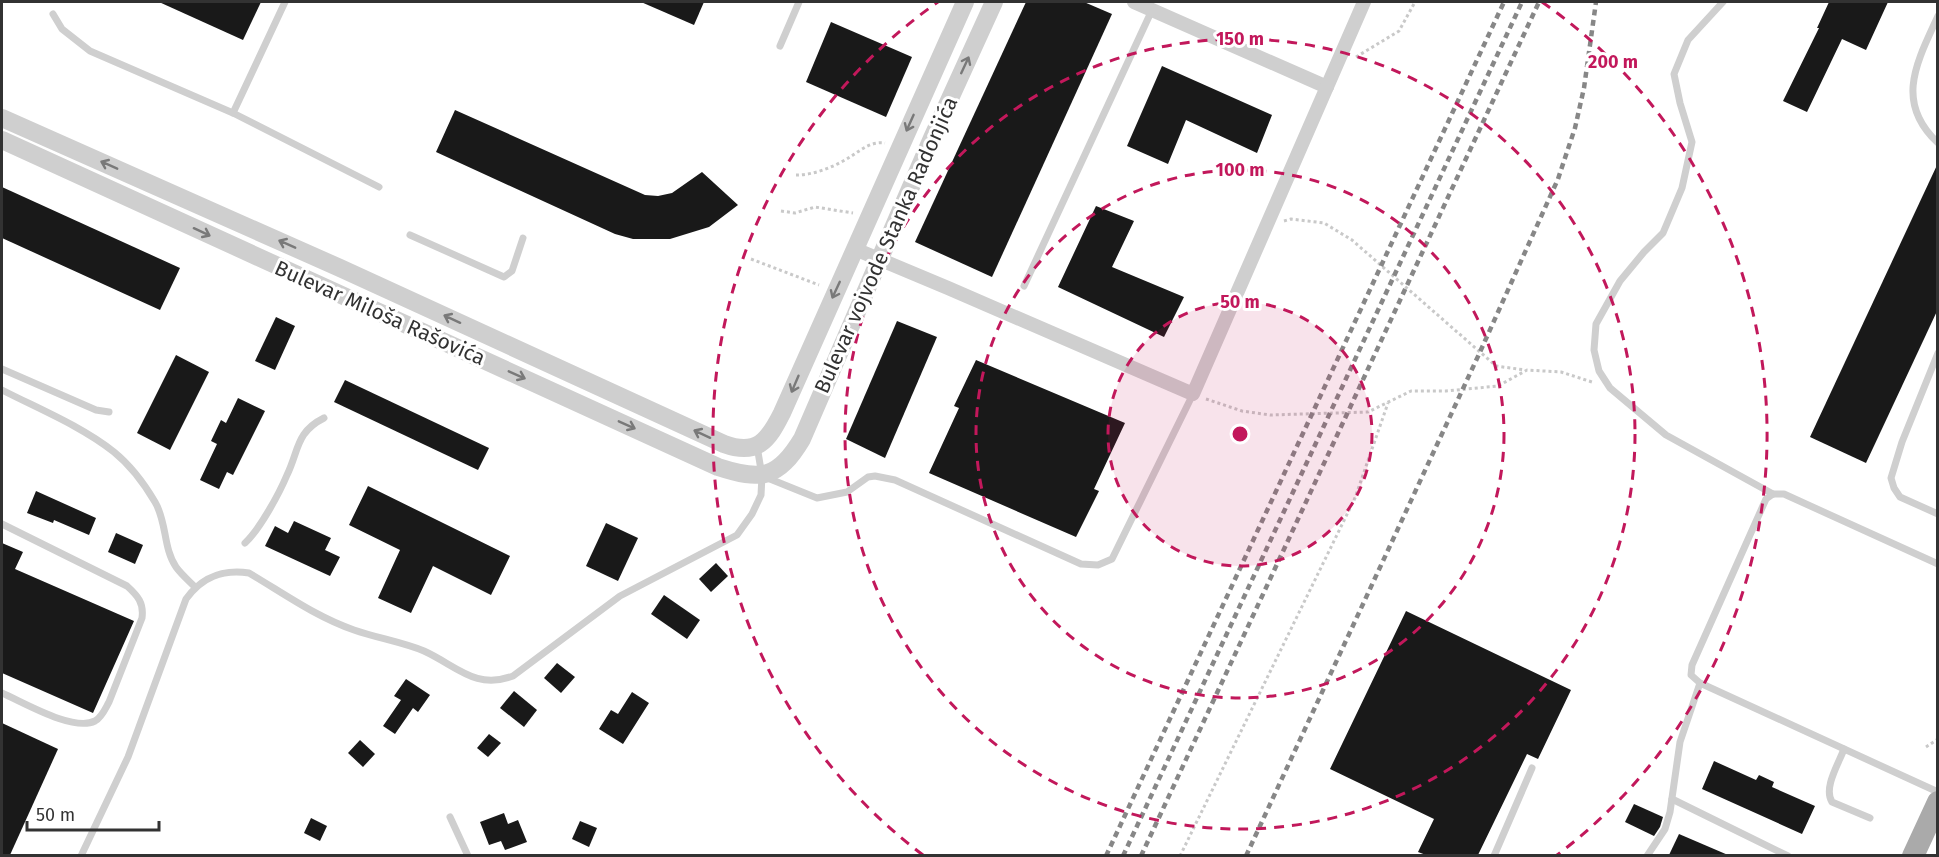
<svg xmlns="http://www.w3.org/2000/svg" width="1939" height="857" font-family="'Fira Sans',sans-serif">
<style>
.building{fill:#191919}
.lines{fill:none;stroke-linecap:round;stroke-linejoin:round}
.path{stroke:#c9c9c9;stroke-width:3;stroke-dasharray:3 3;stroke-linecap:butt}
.service{stroke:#cfcfcf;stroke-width:7}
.minor{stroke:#cfcfcf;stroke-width:14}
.tertiary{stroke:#cfcfcf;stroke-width:18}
.primary{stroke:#aaa;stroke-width:22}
.rail{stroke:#878787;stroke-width:4.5;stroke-dasharray:6 4.5;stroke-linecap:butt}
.oneway{stroke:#797979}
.ring{fill:none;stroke:#c2185b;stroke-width:3;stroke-dasharray:10 8}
.labels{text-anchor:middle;stroke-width:6;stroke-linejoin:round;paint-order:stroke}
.street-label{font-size:21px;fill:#323232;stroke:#fff}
.centre{fill:#c2185b;stroke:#fff;stroke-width:3}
.ring-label{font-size:18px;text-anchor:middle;font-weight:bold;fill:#c2185b;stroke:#fff;stroke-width:6;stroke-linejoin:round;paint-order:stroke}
</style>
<rect width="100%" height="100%" fill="#fff"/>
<g class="building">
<polygon points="159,2 261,2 243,40"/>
<polygon points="641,2 704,2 694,25"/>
<polygon points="1026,2 1084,2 1112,14 992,277 915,242"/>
<polygon points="1829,2 1888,2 1866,50 1842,39 1807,112 1783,101 1819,28 1817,28"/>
<polygon points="831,22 912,57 886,117 806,82"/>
<polygon points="1162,66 1272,115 1257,153 1186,120 1168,164 1127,146"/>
<polygon points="455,110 645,195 658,196 672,193 702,172 738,205 709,227 670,239 633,239 615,234 436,152"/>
<polygon points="1938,163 1938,309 1866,463 1810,437"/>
<polygon points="2,187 180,268 160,310 2,238"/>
<polygon points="1096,206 1134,221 1112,267 1184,297 1164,337 1058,287"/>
<polygon points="276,317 295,326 275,370 255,361"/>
<polygon points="897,321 937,337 885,458 846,439"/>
<polygon points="176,355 209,372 170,450 137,433"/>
<polygon points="976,360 1125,423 1094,489 1099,491 1076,537 929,473 959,408 954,406"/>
<polygon points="345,380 489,448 478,470 334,402"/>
<polygon points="238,398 265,411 233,475 227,472 219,489 200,480 217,444 211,441 221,420 226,423"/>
<polygon points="368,486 510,556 491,595 433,566 411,613 378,598 400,550 349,525"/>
<polygon points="36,491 96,518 89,535 54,520 53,523 27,513"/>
<polygon points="294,521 331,538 325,550 340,557 330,576 265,546 275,526 288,533"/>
<polygon points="606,523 638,538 618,581 586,566"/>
<polygon points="116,533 143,545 135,564 108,552"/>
<polygon points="2,543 23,552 15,569 134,621 93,713 2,673"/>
<polygon points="716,563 728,576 711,592 699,579"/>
<polygon points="664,595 700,620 687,639 651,614"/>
<polygon points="1406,611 1571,690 1538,759 1527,754 1478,855 1426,855 1418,852 1434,819 1330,769"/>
<polygon points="557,663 575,677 561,693 544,678"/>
<polygon points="406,679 430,695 418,712 413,708 395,734 383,726 401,700 394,696"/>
<polygon points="514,691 537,710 524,727 500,708"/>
<polygon points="632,692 649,703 623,744 599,729 611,710 618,714"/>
<polygon points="2,723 58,749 10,855 2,855"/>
<polygon points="489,734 501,743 488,757 477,748"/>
<polygon points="360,740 375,754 363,767 348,753"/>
<polygon points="1714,761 1756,780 1759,775 1774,782 1772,787 1815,806 1802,834 1702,789"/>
<polygon points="1634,804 1663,817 1660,827 1654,836 1625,822"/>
<polygon points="504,813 508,824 518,820 527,842 505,850 501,841 489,845 480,822"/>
<polygon points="311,818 327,826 320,841 304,833"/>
<polygon points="580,821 597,828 589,847 572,839"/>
<polygon points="1679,834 1728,855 1669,855"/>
</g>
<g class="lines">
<g class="path">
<polyline points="1356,57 1399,31 1415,2"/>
<path d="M796,175C814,175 834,167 850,157C861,150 871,141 885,143"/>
<polyline points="781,211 795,213 815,207 853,213"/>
<polyline points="1284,221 1291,219 1324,223 1352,240 1496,366 1525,370"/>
<polyline points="751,259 819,285"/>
<polyline points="1206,399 1242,411 1270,415 1368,412 1411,391 1446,391 1498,386 1527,370 1561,372 1592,382"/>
<polyline points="1926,747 1938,739"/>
<polyline points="1180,856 1355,498 1388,403"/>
</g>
<g class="service">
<polyline points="1723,2 1688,40 1674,74 1680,103 1692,142 1682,188 1663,233 1644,252 1620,281 1596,324 1594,350 1599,371 1610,388 1666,435 1773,494"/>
<polyline points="53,14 62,29 90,51 233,113 379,187"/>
<path d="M1938,16C1917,62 1894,102 1938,143"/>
<polyline points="780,46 799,2"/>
<polyline points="233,113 285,2"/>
<polyline points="410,235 504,277 512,271 523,238"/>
<polyline points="1024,286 1152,10"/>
<polyline points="1938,353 1902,442 1891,478 1894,488 1900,497 1938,514"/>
<polyline points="2,369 96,410 109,412"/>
<path d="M2,390C39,409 81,426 114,452C130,465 145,485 155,502C167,522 163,548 176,567C181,574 189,581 195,587"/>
<polyline points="765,477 817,498 847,492 868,477 875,476 895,480 1081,564 1098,565 1112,559 1193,394"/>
<path d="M2,524L127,586C138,596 144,603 142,618L109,702C105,709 102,717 95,721C73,732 23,702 2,693"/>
<path d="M245,543C260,529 279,494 287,475C299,450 296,432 324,418"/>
<polyline points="1938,564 1784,494 1773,494 1766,499 1692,665 1691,675 1700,683 1938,792"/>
<path d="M1844,749C1839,763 1823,788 1832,802L1870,818"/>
<polyline points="1672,799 1788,856"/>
<polyline points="450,817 468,856"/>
<path d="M81,856L128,757L186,599C202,577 222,569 249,573C283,593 316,617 354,630C377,638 402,642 424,651C457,666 475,690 513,676L620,596L737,535L752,514L761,495L762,476L757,446"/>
<polyline points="1494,856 1532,768"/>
<polyline points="1647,856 1665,829 1670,812 1680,742 1700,683"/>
</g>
<g class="minor">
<polyline points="1134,2 1327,87"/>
<polyline points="855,249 948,288 1193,394 1364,2"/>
</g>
<g class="tertiary">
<path d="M2,118L340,268L724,444C757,456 768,441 782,413L965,2"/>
<path d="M2,140L718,467C761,481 778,479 802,439L932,138L994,2"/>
</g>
<polyline class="primary" points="1913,856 1938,802"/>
<g class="rail">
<polyline points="1106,856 1504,2"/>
<polyline points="1123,856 1522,2"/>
<polyline points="1141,856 1539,2"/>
<polyline points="1246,856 1480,352 1558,179 1575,128 1584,88 1596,2"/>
</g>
</g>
<defs><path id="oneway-shaft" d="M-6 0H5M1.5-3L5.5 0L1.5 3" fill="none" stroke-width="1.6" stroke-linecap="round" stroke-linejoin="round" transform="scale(1.5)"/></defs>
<g class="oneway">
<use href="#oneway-shaft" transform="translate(965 65) rotate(-65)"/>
<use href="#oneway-shaft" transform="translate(910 123) rotate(114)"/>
<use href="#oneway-shaft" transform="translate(109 165) rotate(-156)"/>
<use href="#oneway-shaft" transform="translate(202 232) rotate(25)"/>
<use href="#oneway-shaft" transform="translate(287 244) rotate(-156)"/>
<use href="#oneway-shaft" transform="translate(836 290) rotate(115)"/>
<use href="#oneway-shaft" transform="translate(452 319) rotate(-155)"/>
<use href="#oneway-shaft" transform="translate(517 375) rotate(24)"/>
<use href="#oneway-shaft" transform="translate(795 384) rotate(113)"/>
<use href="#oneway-shaft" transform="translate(627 425) rotate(24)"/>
<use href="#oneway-shaft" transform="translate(702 434) rotate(-155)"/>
</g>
<circle cx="1240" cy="434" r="132" fill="#c2185b" fill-opacity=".12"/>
<g class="ring">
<circle cx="1240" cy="434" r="132"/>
<circle cx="1240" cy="434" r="264"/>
<circle cx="1240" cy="434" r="395"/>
<path d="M923 855A527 527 0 0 1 938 2M1542 2A527 527 0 0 1 1557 855"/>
</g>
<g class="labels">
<g class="street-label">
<text transform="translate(886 245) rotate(-66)" y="7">Bulevar vojvode Stanka Radonjića</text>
<text transform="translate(380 313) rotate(24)" y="7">Bulevar Miloša Rašovića</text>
</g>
</g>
<circle cx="1240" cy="434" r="9" class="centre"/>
<g class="ring-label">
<text x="1240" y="45">150 m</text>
<text x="1613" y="68">200 m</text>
<text x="1240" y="176">100 m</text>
<text x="1240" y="308">50 m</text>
</g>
<rect width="1939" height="857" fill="none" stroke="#323232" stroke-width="6"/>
<path d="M27 821v9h132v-9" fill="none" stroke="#323232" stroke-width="3"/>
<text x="36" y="821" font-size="18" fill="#323232" stroke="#ffffff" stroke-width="4.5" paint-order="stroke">50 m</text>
</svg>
